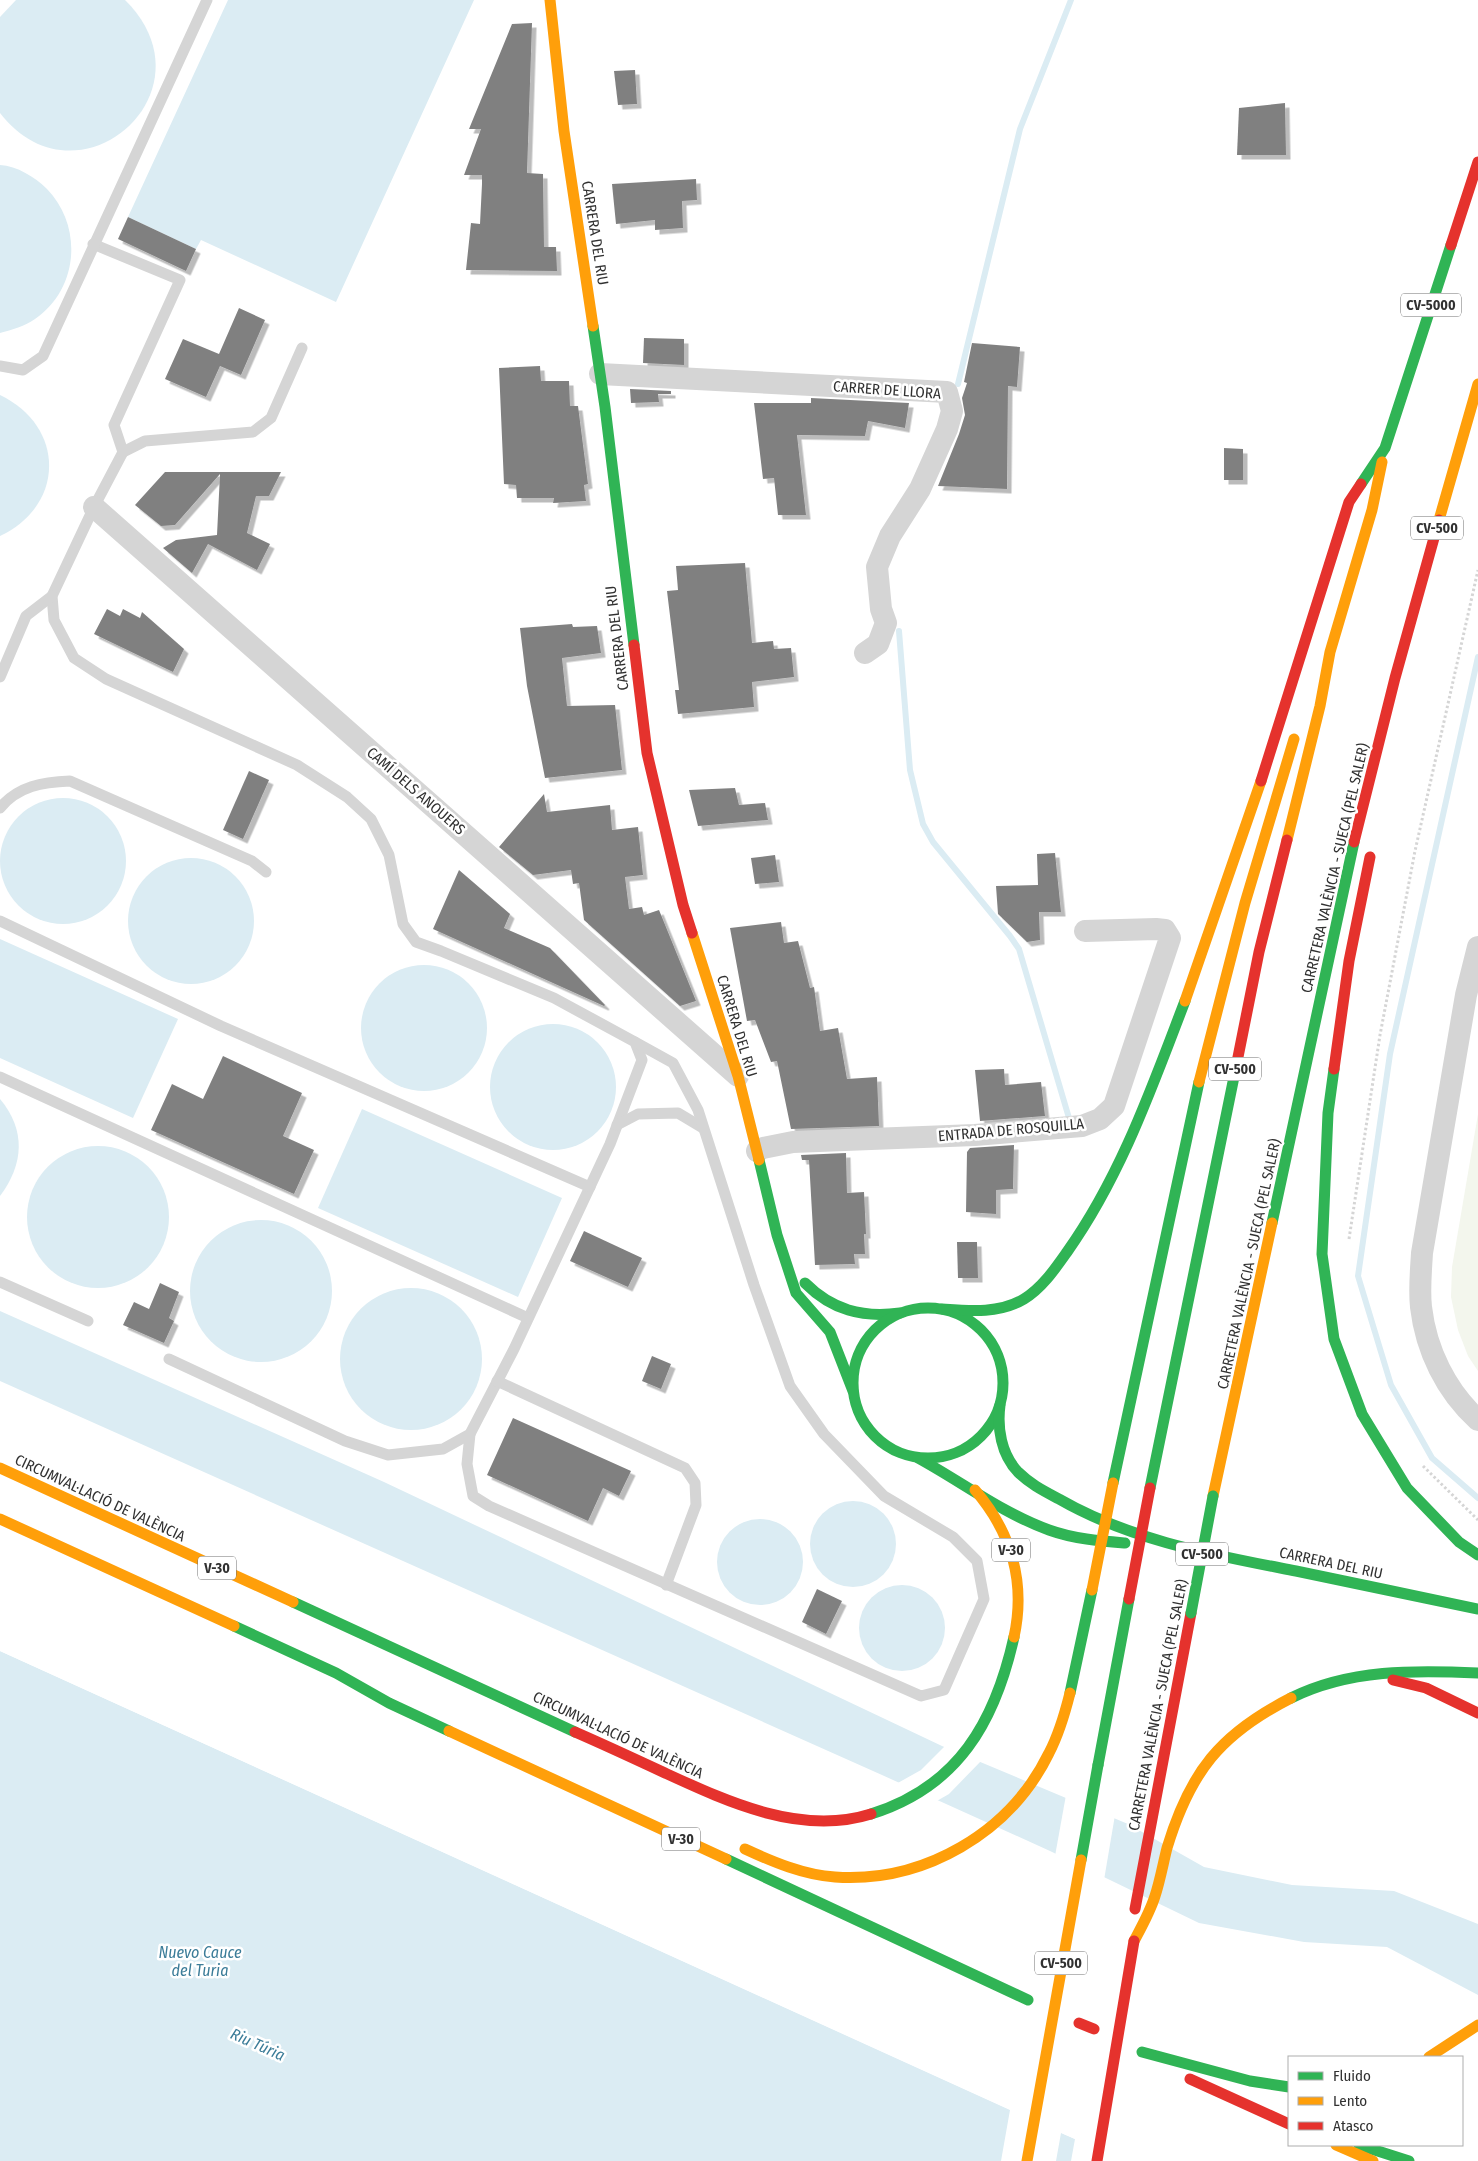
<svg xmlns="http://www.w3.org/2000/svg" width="1478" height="2161" font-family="'Fira Sans Condensed',sans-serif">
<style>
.green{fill:#f3f6ed}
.water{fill:#dbecf3}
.pier{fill:#fff}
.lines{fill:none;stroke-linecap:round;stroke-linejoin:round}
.stream{stroke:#dbecf3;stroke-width:6}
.building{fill:#808080;filter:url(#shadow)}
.path{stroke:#d5d5d5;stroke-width:3;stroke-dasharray:2.5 2.5;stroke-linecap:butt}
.lane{stroke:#d5d5d5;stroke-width:11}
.street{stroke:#d5d5d5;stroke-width:22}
.fast{stroke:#30b455;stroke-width:11}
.slow{stroke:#ff9f0a;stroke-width:11}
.jam{stroke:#e5322d;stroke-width:11}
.fast-bridge{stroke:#30b455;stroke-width:11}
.slow-bridge{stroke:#ff9f0a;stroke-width:11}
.jam-bridge{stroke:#e5322d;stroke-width:11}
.labels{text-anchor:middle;stroke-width:5;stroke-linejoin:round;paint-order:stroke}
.shield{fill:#fff;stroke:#6f6f6f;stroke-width:1}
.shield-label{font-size:14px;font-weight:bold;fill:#313131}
.street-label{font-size:15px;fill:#313131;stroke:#fff}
.water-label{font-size:16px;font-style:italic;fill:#3b7c98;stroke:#fff}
</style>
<defs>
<filter id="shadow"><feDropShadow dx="4.5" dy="4.5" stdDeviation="0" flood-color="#0004"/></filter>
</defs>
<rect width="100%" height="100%" fill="#fff"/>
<polygon class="green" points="1478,1114 1478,1371 1468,1356 1458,1330 1451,1297 1452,1267"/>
<g class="water">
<path d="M16,0H125C218,92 77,213 0,113V17Z"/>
<polygon points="228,0 474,0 336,302 201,240 196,249 128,217"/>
<path d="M0,165C17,166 35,177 47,189C83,226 79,289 35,319C25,326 12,330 0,333Z"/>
<path d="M0,395C65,426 66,505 0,536Z"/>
<circle cx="63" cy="861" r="63"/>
<circle cx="191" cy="921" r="63"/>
<polygon points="0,939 178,1019 133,1118 0,1058"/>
<circle cx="424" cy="1028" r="63"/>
<circle cx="553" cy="1087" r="63"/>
<path d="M0,1099C26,1130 24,1164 0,1196Z"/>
<polygon points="362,1109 562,1198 518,1297 318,1208"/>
<circle cx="98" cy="1217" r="71"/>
<circle cx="261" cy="1291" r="71"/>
<circle cx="411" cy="1359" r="71"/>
<polygon points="0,1311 384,1482 942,1746 1128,1824 1204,1867 1292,1885 1394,1891 1478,1924 1478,1995 1387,1947 1304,1942 1199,1923 1050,1851 882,1775 0,1381"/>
<circle cx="853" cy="1544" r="43"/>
<circle cx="760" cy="1562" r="43"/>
<circle cx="902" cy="1628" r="43"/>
<polygon points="0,1651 1110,2155 1123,2161 0,2161"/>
</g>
<g class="pier">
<polygon points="0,1648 1124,2159 1126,2161 1071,2161 1075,2139 1061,2133 1056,2161 1001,2161 1010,2110 0,1651"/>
<polygon points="946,1745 982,1760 949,1794 935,1802 896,1784 921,1770"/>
<polygon points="1066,1795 1115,1815 1104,1880 1055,1856"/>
</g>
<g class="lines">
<g class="stream">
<polyline points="958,384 1020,129 1071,0"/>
<polyline points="899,631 910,770 923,824 933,842 1010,936 1019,949 1069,1118"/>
<polyline points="1478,657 1390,1054 1358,1276 1391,1385 1432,1458 1478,1498"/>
</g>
</g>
<g class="building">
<polygon points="532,23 527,173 543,174 544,247 556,247 557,271 466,270 471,223 480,224 482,184 482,175 464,175 481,129 469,129 512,24"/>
<polygon points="635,70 637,104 618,105 614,71"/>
<polygon points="1285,103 1286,155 1237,155 1239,108"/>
<polygon points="696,179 697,200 682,201 683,228 655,230 655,220 616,224 612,184"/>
<polygon points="128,217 196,249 186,271 118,239"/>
<polygon points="239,308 265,320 241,375 220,366 206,397 165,379 183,339 219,354"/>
<polygon points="644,338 684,339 684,365 643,363"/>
<polygon points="972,343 1020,347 1017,387 1008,386 1007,489 938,486 959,434 965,415 962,398 967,383 964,382"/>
<polygon points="540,366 541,381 569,381 570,406 578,406 588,484 584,485 586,501 553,503 554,498 517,498 516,485 504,484 499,368"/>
<polygon points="630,389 671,391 671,394 658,394 659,402 631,403"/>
<polygon points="811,398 909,403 905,428 868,421 865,436 797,435 806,515 778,515 774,478 763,479 754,403 811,403"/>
<polygon points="1224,448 1243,449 1243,480 1224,480"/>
<polygon points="165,472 281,472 269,496 256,496 247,533 270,544 257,570 208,544 192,573 163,548 176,540 217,535 220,474 175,525 161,526 135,505"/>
<polygon points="745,563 752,643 773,641 774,649 791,648 794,677 752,682 754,707 678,714 675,690 679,690 667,591 678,590 676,566"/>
<polygon points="107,609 120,616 123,609 140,618 142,612 184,649 173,672 94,634"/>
<polygon points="572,624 573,627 597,626 601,653 562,658 567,706 615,705 622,770 545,778 527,686 520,628"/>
<polygon points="249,771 269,780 243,839 223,830"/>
<polygon points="735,788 739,805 765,803 768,820 698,826 689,790"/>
<polygon points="544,794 547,812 610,805 612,830 638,827 643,875 625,877 629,909 642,907 644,915 659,910 696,1001 680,1006 584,920 579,883 573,884 571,870 533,875 499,847"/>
<polygon points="1055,853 1061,912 1039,912 1040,940 1027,942 998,914 996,886 1038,885 1037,854"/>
<polygon points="775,855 779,882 755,884 751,858"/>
<polygon points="459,870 510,914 504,928 550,948 605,1005 604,1006 433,929"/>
<polygon points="781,922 784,943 798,941 810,988 814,987 820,1031 838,1028 847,1079 877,1077 879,1126 791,1129 777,1061 771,1062 755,1020 747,1021 730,928"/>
<polygon points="223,1056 302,1093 283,1136 314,1150 294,1194 151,1130 172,1084 203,1099"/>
<polygon points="1004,1069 1005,1085 1041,1082 1045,1116 980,1121 975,1070"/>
<polygon points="1014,1145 1013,1189 996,1190 996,1214 966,1212 967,1152 970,1148"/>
<polygon points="846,1153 847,1193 864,1192 866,1234 864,1234 865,1254 854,1254 855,1264 815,1265 809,1160 802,1160 801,1155"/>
<polygon points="584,1231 642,1258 628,1287 570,1261"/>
<polygon points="957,1242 977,1242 978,1278 958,1278"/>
<polygon points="160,1283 179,1292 169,1318 174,1321 164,1343 123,1325 134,1302 149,1309"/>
<polygon points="652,1356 671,1364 661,1389 642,1381"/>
<polygon points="513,1418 631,1471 619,1496 603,1488 588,1521 487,1475"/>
<polygon points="817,1589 842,1601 826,1634 802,1622"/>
</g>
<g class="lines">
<g class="path">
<polyline points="1349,1239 1380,1035 1415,851 1478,570"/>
<polyline points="1423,1466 1478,1520"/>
</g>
<g class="lane">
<polyline points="93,244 180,280 114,425 123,452 94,507 52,596 54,620 74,658 106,679 297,765 347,797 371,819 389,855 403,924 416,942 441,951 554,998 635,1042 642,1060 610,1144 514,1349 470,1434 443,1449 388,1455 345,1441 169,1359"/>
<polyline points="0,366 23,370 43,356 207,0"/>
<polyline points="123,452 145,441 253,432 271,418 302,348"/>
<polyline points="0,677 26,616 52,596"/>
<path d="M0,808C18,786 43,782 70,781L252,861L266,872"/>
<polyline points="0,921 221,1026 590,1187"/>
<polyline points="0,1077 528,1318"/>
<polyline points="617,1125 638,1114 678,1113 703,1128"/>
<polyline points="0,1282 88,1321"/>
<polyline points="497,1381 685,1468 695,1483 696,1505 666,1585"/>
<polyline points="470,1434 467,1464 473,1496 489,1506 921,1696 944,1690 984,1599 977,1561 953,1537 884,1496 824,1434 790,1386 754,1285 698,1110 673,1063 635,1042"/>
</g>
<g class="street">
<polyline points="600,374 947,392 952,411 947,429 920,489 890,536 877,567 881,609 886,623 878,644 865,653"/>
<polyline points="94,507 738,1076"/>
<path d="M1478,947L1466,995L1422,1253C1421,1271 1419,1289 1421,1307C1426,1350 1446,1391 1478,1420"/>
<polyline points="757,1151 763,1148 793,1142 975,1135 1082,1126 1100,1119 1114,1106 1170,938 1165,930 1156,929 1085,931"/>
</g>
<g class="fast">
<polyline points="593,326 605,407 634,645"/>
<polyline points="1361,484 1385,448 1451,245"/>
<polyline points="1334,1069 1328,1113 1322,1254 1334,1339 1362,1414 1407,1488 1459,1542 1478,1555"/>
<polyline points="759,1160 777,1235 796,1293 830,1332 853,1391"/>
<polyline points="1272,1223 1354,842"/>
<path d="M805,1283C832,1310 862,1318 900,1313"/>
<circle cx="928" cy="1383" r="75"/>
<path d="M942,1309C969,1311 999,1314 1024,1299C1042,1288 1055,1269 1067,1252C1121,1176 1152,1087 1185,1001"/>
<path d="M1000,1405C997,1428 1001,1454 1018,1472C1030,1484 1044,1491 1059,1499C1132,1541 1214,1555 1296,1571C1357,1584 1417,1596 1478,1609"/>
<path d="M918,1458C962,1482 1002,1513 1049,1530C1074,1539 1100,1541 1125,1543"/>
<polyline points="1113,1483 1199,1082"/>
<polyline points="1150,1488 1235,1072"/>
<polyline points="293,1602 575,1732"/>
<polyline points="234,1626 336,1673 389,1703 449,1731"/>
<polyline points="1070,1693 1092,1590"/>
<path d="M1291,1698C1349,1669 1415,1670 1478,1673"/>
<polyline points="1098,1765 1129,1599"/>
<path d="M871,1814C958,1787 995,1722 1014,1637"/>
<polyline points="726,1859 1028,2000"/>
<polyline points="1142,2052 1250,2081 1289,2087"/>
<polyline points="1359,2145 1409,2161"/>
</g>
<g class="slow">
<polyline points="550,0 564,131 593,326"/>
<polyline points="1439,520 1478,384"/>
<polyline points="1287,840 1320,706 1330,652 1372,510 1382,462"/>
<polyline points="692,933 738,1076 759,1160"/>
<polyline points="1185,1001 1261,781"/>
<polyline points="1199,1082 1245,903 1294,739"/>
<polyline points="0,1468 293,1602"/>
<path d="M975,1490C1011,1532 1026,1582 1014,1637"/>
<polyline points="1213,1496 1272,1223"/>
<polyline points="0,1519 234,1626"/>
<polyline points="449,1731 726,1859"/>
<path d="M745,1849C773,1862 804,1875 835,1877C924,1883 1010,1833 1049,1753C1059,1734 1065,1713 1070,1693"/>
<path d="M1134,1941C1142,1926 1150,1912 1155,1896C1160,1881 1163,1864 1167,1848C1190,1772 1220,1734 1291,1698"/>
<polyline points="1429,2057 1478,2025"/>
<polyline points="1336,2145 1373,2161"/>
</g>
<g class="jam">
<polyline points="1451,245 1478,162"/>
<polyline points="634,645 647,753 683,905 692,933"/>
<polyline points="1261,781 1349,502 1361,484"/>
<polyline points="1354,842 1395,678 1439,520"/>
<polyline points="1334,1069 1349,961 1370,857"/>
<polyline points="1235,1072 1259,952 1287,840"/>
<polyline points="1393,1680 1426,1688 1478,1713"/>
<path d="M575,1732C605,1745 635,1759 665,1773C728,1802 801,1836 871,1814"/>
<polyline points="1135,1909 1191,1613"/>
<polyline points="1079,2023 1094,2029"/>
<polyline points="1190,2079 1289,2124"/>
</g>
<g class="fast-bridge">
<polyline points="1191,1613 1213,1496"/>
<polyline points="1081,1860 1098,1765"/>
</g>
<g class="slow-bridge">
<polyline points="1092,1590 1113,1483"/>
<polyline points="1027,2161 1081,1860"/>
</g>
<g class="jam-bridge">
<polyline points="1129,1599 1150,1488"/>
<polyline points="1097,2161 1134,1941"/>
</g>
</g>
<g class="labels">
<g class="shield">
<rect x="1401" y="293.5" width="60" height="23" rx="4"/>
<rect x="1411" y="516.5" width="52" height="23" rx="4"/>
<rect x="1209" y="1057.5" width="52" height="23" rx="4"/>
<rect x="992" y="1538.5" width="38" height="23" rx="4"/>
<rect x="1176" y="1542.5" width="52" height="23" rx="4"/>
<rect x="198" y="1556.5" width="38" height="23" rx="4"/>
<rect x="662" y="1827.5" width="38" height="23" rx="4"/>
<rect x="1035" y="1951.5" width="52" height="23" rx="4"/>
</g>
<g class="shield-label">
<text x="1431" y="310">CV-5000</text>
<text x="1437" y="533">CV-500</text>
<text x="1235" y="1074">CV-500</text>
<text x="1011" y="1555">V-30</text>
<text x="1202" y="1559">CV-500</text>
<text x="217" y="1573">V-30</text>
<text x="681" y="1844">V-30</text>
<text x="1061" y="1968">CV-500</text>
</g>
<g class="street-label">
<text transform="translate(595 233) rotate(81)" y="5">CARRERA DEL RIU</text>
<text transform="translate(887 390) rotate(4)" y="5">CARRER DE LLORA</text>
<text transform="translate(617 638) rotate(-97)" y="5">CARRERA DEL RIU</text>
<text transform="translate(416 791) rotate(41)" y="5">CAMÍ DELS ANOUERS</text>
<text transform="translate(1335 868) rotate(-77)" y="5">CARRETERA VALÈNCIA - SUECA (PEL SALER)</text>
<text transform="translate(737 1026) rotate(73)" y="5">CARRERA DEL RIU</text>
<text transform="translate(1011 1130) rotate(-5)" y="5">ENTRADA DE ROSQUILLA</text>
<text transform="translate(1249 1264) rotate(-78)" y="5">CARRETERA VALÈNCIA - SUECA (PEL SALER)</text>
<text transform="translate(100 1498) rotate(25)" y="5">CIRCUMVAL·LACIÓ DE VALÈNCIA</text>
<text transform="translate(1331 1563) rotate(12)" y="5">CARRERA DEL RIU</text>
<text transform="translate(1158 1705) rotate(-79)" y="5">CARRETERA VALÈNCIA - SUECA (PEL SALER)</text>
<text transform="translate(618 1735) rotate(25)" y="5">CIRCUMVAL·LACIÓ DE VALÈNCIA</text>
</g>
<g class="water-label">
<text x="200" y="1958">Nuevo Cauce<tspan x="200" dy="18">del Turia</tspan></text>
<text transform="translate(258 2044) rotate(24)" y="6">Riu Túria</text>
</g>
</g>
<rect x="1288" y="2056" width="175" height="90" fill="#ffffff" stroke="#adadad"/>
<rect x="1298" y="2072" width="25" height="8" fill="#30b455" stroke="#adadad"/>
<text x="1333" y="2081" font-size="15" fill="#313131">Fluido</text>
<rect x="1298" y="2097" width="25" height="8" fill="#ff9f0a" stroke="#adadad"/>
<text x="1333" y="2106" font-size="15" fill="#313131">Lento</text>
<rect x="1298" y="2122" width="25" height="8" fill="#e5322d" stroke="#adadad"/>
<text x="1333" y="2131" font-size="15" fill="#313131">Atasco</text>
</svg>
